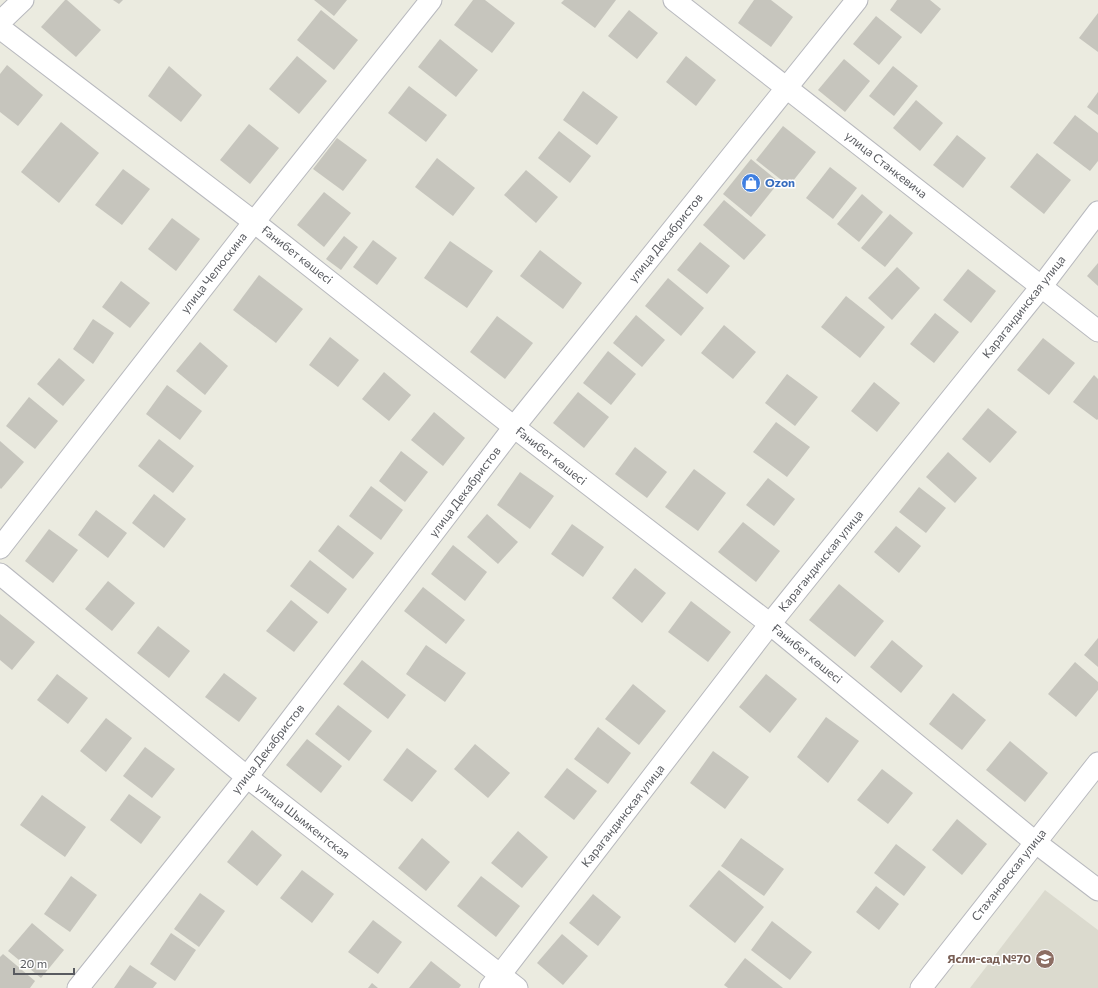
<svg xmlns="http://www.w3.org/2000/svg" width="1098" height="988" font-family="Commissioner,sans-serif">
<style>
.education{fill:#dbdace}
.building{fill:#c6c5bd}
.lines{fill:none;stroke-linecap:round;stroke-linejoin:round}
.minor-casing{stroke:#b8b9be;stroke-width:23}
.minor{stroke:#fff;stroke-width:21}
.labels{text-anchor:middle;stroke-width:3;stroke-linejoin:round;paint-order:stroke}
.street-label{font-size:12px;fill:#595b60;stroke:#fff}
.shop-label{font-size:12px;font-weight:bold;fill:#366cbe;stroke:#fff;text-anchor:start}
.education-label{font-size:12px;font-weight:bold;fill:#785e54;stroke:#fff;text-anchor:end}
</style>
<rect width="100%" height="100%" fill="#ebebe0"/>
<polygon class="education" points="1045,890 1098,930 1098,988 970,988"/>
<g class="building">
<polygon points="65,0 67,0 101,30 76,57 41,27"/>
<polygon points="113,0 123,0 119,4"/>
<polygon points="314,0 347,0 334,16"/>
<polygon points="473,0 485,0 515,23 492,53 454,25"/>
<polygon points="564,0 616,0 595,28 561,3"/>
<polygon points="754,0 771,0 793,17 771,47 738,23"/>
<polygon points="897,0 930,0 941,9 921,34 890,10"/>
<polygon points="321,10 358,40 334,70 297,40"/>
<polygon points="629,10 658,33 637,59 608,36"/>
<polygon points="1098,13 1098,52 1079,38"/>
<polygon points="876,16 902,37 879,65 853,44"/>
<polygon points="440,39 478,70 456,97 418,67"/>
<polygon points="297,56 327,81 299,114 269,89"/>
<polygon points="686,56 716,80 696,106 666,82"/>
<polygon points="844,59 870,81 845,112 818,90"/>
<polygon points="7,65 43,95 18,126 0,112 0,74"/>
<polygon points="169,66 202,95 181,122 148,96"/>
<polygon points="893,66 918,86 894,116 869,96"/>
<polygon points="409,86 447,115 426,142 388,113"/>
<polygon points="583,91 618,117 597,145 563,120"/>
<polygon points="1098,92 1098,115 1087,107"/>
<polygon points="916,100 943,123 920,151 893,128"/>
<polygon points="1075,115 1098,133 1098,161 1090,171 1053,143"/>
<polygon points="61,122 99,153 59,203 21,172"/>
<polygon points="249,124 279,148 250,184 220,160"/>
<polygon points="783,126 816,152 789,186 756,160"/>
<polygon points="559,131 591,156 570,183 538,158"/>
<polygon points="957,135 986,158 963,188 933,165"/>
<polygon points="337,138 367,160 343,191 313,169"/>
<polygon points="1037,153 1071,180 1044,214 1010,187"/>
<polygon points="437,158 475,188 453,216 415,187"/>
<polygon points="751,159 779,182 751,217 723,194"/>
<polygon points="830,167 857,188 833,219 806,198"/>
<polygon points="123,169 150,189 122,225 95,205"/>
<polygon points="526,170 558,197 536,223 504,195"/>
<polygon points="324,192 351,213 324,247 297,225"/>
<polygon points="862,194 883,212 859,242 837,224"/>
<polygon points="724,200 766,235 744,260 703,225"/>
<polygon points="890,214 913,233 885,267 861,248"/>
<polygon points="172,218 200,239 176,271 148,249"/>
<polygon points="344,236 358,247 341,270 326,259"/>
<polygon points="373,240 397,258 377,285 353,267"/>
<polygon points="450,241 493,271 467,308 424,278"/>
<polygon points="700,242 730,266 707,294 677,270"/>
<polygon points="540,250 582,283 563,309 520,276"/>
<polygon points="1098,263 1098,286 1087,276"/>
<polygon points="897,267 920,288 892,320 868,298"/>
<polygon points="968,269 996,291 971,323 943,300"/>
<polygon points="259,275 303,309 276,343 233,310"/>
<polygon points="668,278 704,308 681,336 645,306"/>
<polygon points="121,281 150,303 130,328 102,307"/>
<polygon points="846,296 885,327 860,358 821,327"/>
<polygon points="935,313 959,332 934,363 910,344"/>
<polygon points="636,315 665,340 642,367 613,343"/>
<polygon points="497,316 533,343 505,379 470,352"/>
<polygon points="93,319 114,333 93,364 73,349"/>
<polygon points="724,325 756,352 733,379 701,353"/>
<polygon points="330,337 359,360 338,387 309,365"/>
<polygon points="1043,338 1075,363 1049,395 1017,370"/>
<polygon points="200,342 228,366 205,395 176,371"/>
<polygon points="608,351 636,374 611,405 583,383"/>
<polygon points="59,358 85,380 63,406 37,384"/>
<polygon points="384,372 411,395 389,421 362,399"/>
<polygon points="787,374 818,397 795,426 765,403"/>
<polygon points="1094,375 1098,379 1098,419 1097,420 1073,402"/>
<polygon points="874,382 900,403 877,432 851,411"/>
<polygon points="167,385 202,411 180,440 146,414"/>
<polygon points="578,392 609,417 584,448 553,423"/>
<polygon points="29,397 58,421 35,449 6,426"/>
<polygon points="988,408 1017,432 990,463 962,439"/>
<polygon points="434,412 465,438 443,466 411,440"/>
<polygon points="776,422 810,447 787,477 753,452"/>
<polygon points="159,439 194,466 173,493 138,466"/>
<polygon points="0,441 24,462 1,489 0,488"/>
<polygon points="635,447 667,472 647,498 615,474"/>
<polygon points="401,451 428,472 405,502 379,481"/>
<polygon points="948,452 977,478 955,503 926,477"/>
<polygon points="694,469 726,493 698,531 665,507"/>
<polygon points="520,472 554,496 530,529 497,505"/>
<polygon points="768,478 795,499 774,526 746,505"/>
<polygon points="371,486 403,510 381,540 349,516"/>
<polygon points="919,487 946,508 926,533 899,512"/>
<polygon points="154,494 186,519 164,548 132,523"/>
<polygon points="96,510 127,533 108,558 78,535"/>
<polygon points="487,514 518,542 498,564 467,537"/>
<polygon points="743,522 780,551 756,582 718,552"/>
<polygon points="572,524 604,547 583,577 551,554"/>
<polygon points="338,525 374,553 353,579 318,551"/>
<polygon points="896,526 921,546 899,573 874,552"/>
<polygon points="49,529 78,550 53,583 25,561"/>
<polygon points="453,545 487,572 465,601 431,574"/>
<polygon points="310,560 347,589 328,614 290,586"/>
<polygon points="635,568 666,593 642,623 612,598"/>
<polygon points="108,581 135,603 112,631 85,609"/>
<polygon points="839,584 884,621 855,657 809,620"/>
<polygon points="423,587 465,620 446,644 404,611"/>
<polygon points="291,600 318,622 294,652 266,631"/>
<polygon points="691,601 731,632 708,662 668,632"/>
<polygon points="0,614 35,642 12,670 0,660"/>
<polygon points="158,626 190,651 169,678 137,653"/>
<polygon points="1098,638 1098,667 1084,655"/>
<polygon points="892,640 923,666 901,693 870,667"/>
<polygon points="426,645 466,673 445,702 406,674"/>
<polygon points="362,660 406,695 388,719 343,684"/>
<polygon points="1075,662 1098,682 1098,690 1076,717 1048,694"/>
<polygon points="224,673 257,698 239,722 205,697"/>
<polygon points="57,674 88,698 68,724 37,700"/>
<polygon points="766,674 797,699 770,733 739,707"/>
<polygon points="633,684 666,711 639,745 605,719"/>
<polygon points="953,693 986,720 962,750 929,724"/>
<polygon points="338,705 372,731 349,761 315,734"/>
<polygon points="826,717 859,741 828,783 797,757"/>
<polygon points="106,718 132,738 106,772 80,751"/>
<polygon points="598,727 631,753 608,784 574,759"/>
<polygon points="307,739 342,766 321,793 286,765"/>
<polygon points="1010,741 1048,773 1025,802 986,770"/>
<polygon points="475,744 510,773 488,798 454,769"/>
<polygon points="145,747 175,769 152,798 123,776"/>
<polygon points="407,748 437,771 412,802 383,780"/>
<polygon points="713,751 749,777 725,809 690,783"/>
<polygon points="567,768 597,791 574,820 544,797"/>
<polygon points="882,769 913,793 888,824 857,800"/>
<polygon points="129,794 161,817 141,844 110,820"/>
<polygon points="42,795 86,827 65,857 20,825"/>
<polygon points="957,819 987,844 962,875 932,850"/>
<polygon points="252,830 282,855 257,886 227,862"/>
<polygon points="518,831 548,857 522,888 491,863"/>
<polygon points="422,838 450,862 426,891 398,868"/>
<polygon points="741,838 784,869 764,896 721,866"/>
<polygon points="896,844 926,867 904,896 874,873"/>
<polygon points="302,870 334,894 312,923 280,898"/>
<polygon points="719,870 764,907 735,943 689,906"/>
<polygon points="71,876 97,895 70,932 44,914"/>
<polygon points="481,876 520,906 496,937 457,906"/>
<polygon points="876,886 899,904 879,930 856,912"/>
<polygon points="200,893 225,911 199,947 174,929"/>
<polygon points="593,894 621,917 598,946 569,923"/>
<polygon points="373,920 402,942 378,974 348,952"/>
<polygon points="772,921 812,952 790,980 751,950"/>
<polygon points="32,923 64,950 41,978 8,951"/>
<polygon points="171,933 196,950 175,981 150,964"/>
<polygon points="562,934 588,956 563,985 537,963"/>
<polygon points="3,954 35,981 30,988 0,988 0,957"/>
<polygon points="745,958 783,988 728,988 724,985"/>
<polygon points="431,961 461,985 459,988 409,988"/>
<polygon points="130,965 157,983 153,988 114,988"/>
<polygon points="372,983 378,988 368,988"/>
</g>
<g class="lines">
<defs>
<g id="minor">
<polyline points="674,0 1098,331"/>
<polyline points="0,22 23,0"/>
<polyline points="0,28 254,222 514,427 770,624 1035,842 1098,890"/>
<polyline points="0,548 254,222 431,0"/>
<polyline points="0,574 247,777 517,988"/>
<polyline points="78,988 247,777 514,427 857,0"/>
<polyline points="490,988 770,624 1041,287 1098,212"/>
<polyline points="921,988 1098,763"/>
</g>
</defs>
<use href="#minor" class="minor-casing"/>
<use href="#minor" class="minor"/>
</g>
<defs>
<symbol id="shop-disc" viewBox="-11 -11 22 22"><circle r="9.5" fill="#3f7fe0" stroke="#fff"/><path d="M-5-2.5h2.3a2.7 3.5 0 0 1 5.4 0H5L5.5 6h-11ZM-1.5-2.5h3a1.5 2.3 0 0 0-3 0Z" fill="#fff"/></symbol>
<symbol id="school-disc" viewBox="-11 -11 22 22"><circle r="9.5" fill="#8d6e63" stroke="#fff"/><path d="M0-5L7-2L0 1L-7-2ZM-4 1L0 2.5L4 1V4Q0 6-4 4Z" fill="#fff"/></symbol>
</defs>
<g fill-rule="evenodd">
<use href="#shop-disc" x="740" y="172" width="22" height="22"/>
<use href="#school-disc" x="1034" y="948" width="22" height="22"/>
</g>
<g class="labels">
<g class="street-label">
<text transform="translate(886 165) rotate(38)" y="4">улица Станкевича</text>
<text transform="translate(666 238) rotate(-51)" y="4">улица Декабристов</text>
<text transform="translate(297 255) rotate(38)" y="4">Ғанибет көшесі</text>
<text transform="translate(214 273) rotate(-52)" y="4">улица Челюскина</text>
<text transform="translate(1024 307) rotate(-52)" y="4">Карагандинская улица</text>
<text transform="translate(551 456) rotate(38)" y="4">Ғанибет көшесі</text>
<text transform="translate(465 492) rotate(-53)" y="4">улица Декабристов</text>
<text transform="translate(821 561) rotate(-51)" y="4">Карагандинская улица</text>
<text transform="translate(807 654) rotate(39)" y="4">Ғанибет көшесі</text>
<text transform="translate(268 749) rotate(-52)" y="4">улица Декабристов</text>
<text transform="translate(623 816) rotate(-52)" y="4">Карагандинская улица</text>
<text transform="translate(303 821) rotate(38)" y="4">улица Шымкентская</text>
<text transform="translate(1009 875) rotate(-52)" y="4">Стахановская улица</text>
</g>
<g class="shop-label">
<text x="765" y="187">Ozon</text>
</g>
<g class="education-label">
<text x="1031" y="963">Ясли-сад №70</text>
</g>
</g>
<path d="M14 968v6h60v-6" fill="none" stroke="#595b60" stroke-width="2"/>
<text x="20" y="968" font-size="12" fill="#595b60" stroke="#ffffff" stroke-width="3" paint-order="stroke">20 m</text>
</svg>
